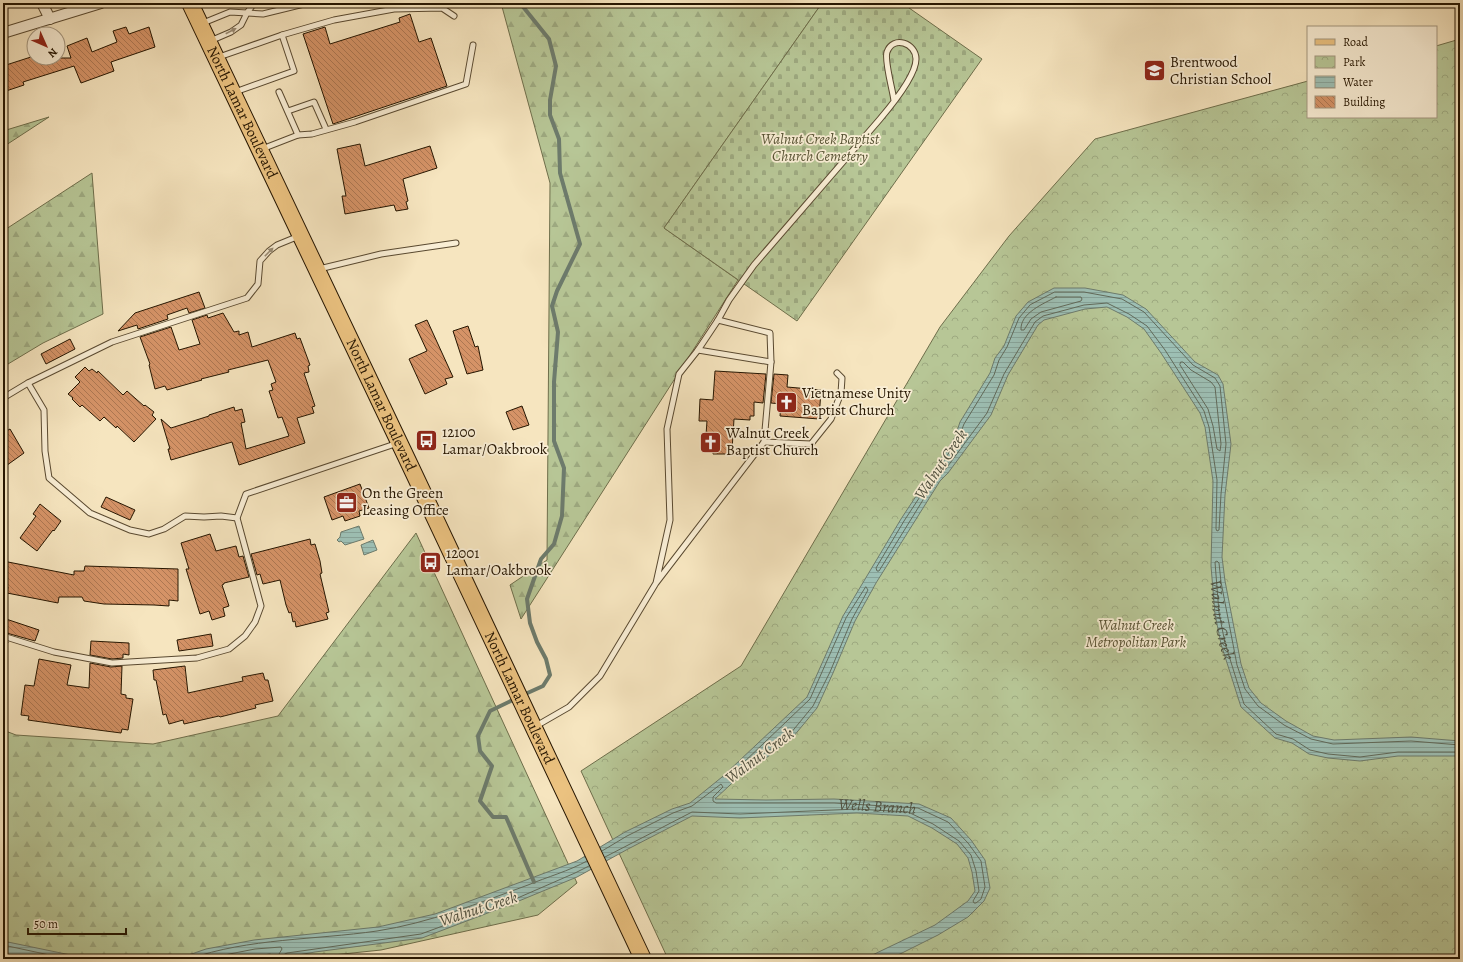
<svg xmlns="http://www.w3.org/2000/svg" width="1463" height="962" font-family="Alegreya,serif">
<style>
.forest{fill:url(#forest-firs);stroke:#6e6e4b}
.cemetery{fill:url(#cemetery-stones);stroke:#6e6e4b}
.park{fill:url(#park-crowns);stroke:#6e6e4b}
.water{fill:url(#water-rules);stroke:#6d7b6c}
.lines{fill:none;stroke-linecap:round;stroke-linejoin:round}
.shore{stroke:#616a5a;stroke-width:1}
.stream{stroke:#6d7b6c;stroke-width:4}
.building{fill:url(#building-back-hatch);stroke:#251500}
.service-casing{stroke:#594930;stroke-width:7}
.minor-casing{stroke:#594930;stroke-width:12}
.primary-casing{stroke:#251500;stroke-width:18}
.service{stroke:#f9eed5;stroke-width:5}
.minor{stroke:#f9eed5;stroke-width:10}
.primary{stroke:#ebc280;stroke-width:16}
.oneway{fill:#9a8c75}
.labels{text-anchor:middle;stroke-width:3.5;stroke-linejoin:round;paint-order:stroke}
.poi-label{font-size:15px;fill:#251500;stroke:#f9eed5;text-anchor:start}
.street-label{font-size:15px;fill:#251500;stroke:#f9eed5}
.park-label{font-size:15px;font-style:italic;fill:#585334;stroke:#f9eed5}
.water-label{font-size:16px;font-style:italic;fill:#4f503f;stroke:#f9eed5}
</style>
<defs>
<pattern id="forest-firs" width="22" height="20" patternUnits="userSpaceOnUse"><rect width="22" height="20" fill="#b7c696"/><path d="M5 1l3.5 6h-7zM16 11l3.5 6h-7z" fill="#9da980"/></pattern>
<pattern id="cemetery-stones" width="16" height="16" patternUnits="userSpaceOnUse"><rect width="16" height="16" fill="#b7c696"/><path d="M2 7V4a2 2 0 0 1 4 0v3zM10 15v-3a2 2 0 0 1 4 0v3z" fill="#9da980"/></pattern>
<pattern id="park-crowns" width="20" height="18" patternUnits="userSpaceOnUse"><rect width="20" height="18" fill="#b7c696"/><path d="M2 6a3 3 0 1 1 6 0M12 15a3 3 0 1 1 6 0" fill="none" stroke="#9da980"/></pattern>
<pattern id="water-rules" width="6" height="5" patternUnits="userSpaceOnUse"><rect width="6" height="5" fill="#9dbfb4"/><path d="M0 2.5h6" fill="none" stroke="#87a399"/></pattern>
<pattern id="building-back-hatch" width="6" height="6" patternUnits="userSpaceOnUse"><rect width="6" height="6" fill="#d59367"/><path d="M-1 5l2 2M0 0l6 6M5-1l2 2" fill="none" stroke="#ad7752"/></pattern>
</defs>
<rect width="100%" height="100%" fill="#f6e5bf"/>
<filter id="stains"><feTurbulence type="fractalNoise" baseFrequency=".005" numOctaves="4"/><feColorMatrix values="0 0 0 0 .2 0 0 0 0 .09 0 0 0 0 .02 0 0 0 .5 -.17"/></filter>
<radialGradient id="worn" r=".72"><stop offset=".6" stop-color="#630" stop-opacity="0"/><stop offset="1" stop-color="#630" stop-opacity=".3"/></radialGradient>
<g class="forest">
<polygon points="501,3 822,3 664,228 738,280 521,619 510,585 547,560 550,183"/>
<polygon points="49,117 3,147 3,131"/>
<polygon points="92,173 103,314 43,343 3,367 3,231"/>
<polygon points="416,533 577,883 538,915 381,950 295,959 3,959 3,730 16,735 153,744 278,716"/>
</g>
<polygon class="cemetery" points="822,3 902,3 982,59 797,321 664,228"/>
<polygon class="park" points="1460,39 1460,959 668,959 581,771 741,666 940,327 1009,236 1095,139 1308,81 1308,117 1436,117 1436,46"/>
<g class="water">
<polygon points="1054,288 1085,288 1123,295 1146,309 1195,362 1218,375 1223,384 1231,444 1225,495 1222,557 1225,581 1241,664 1249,688 1261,703 1286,721 1313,736 1334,740 1411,737 1460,741 1460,756 1398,756 1360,761 1328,758 1309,754 1292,743 1275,738 1241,707 1221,644 1215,614 1211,566 1213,481 1205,427 1200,413 1161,353 1144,329 1127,317 1107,307 1085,309 1044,320 1038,325 1008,375 991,415 948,473 940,481 876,583 855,621 833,673 817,708 793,737 766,758 744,772 715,799 766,800 834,799 919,804 951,818 971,840 985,860 990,888 984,901 968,917 938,935 890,959 864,959 935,925 968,901 975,891 972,872 968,858 957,844 932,828 908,816 857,813 740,818 692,816 628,849 577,877 514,903 422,938 315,952 276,959 177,959 206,949 254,940 378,927 435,914 577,861 625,832 672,809 690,803 722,777 807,697 843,616 901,519 955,437 960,422 990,373 995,358 1004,346 1016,316 1028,302"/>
<polygon points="359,526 364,539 345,545 341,541 339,542 337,540 340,537 341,532"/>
<polygon points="373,540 377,550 364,555 361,545"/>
<polygon points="3,941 90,959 3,959"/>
</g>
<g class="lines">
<g class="shore">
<polygon points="1055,292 1084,292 1122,299 1144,312 1193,365 1215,378 1220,386 1226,444 1221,494 1219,530 1217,531 1216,529 1217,480 1209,427 1204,411 1165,350 1147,326 1129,314 1107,303 1084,305 1043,316 1035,322 1004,374 987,413 945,470 936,479 879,571 877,571 876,568 904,521 958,439 964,424 994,375 999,360 1007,347 1019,318 1030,305"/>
<path d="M1056,297H1081L1082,299L1081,301L1041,312L1031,319L1024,330H1021C1020,313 1043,304 1056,297Z"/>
<polygon points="1181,362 1183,362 1191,370 1211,382 1215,387 1221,444 1220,451 1217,449 1213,426 1208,409 1180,365"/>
<polygon points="866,587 868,590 852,619 830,672 813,706 790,734 763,755 743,768 741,768 741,765 810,699 846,618"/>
<path id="s1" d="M1460,745L1411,741L1333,744L1311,739L1284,725L1258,706L1245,689L1237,665L1221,582L1219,563L1217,561L1215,562L1219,613L1225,643L1244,704L1276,734L1293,739L1310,750L1328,754L1360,757L1398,752H1460"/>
<path id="s2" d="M602,851L627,836L673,813L692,806L721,784L723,787L713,797V801L716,803H834L918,808L948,822L968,843L981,861L985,887L981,899L976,903H974L973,901L979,891L976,871L971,855L959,841L933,824L908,812L857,809L740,814L692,812L605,857"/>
<polyline points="3,945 68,959"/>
<path d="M189,959C249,938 315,940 377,931C429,923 479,903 528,885C547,877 569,871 587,861"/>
<polyline points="204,959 255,949 281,947 282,949 279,954 278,959"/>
<polyline points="235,959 270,954 272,955 272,959"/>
<polyline points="283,959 283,955 287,953 421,934 513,900 575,873 589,866"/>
</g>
<g class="stream">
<polyline points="520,3 549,39 556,66 550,100 550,115 559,139 560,173 580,244 557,291 552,306 558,332 554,382 554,441 564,468 562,516 554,544 541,559 527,599 530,623 537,642 546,659 550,675 543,686 523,695"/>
<polyline points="517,698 490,711 478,736 480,751 492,766 480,801 493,817 506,817 534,882"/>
</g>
</g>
<g class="building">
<polygon points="410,14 419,42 431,38 447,86 333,124 303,34 325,27 330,44 400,22 399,18"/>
<polygon points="126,27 129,34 149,27 155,47 111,62 114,71 81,83 74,66 23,82 24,85 3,92 3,66 34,56 34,58 71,58 67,46 87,38 92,52 117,42 113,31"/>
<polygon points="360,144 365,166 430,146 437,168 403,179 408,201 406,202 408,209 396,211 394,205 345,214 342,196 346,196 337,149"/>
<polygon points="199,292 205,308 189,313 187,308 167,315 168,319 138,329 137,325 118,331 135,313"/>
<polygon points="223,313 234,332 239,331 239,335 248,332 252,347 295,333 297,339 300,338 310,365 308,366 309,372 304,373 315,406 312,407 314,413 297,418 305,443 239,465 232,442 171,460 168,449 170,449 161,419 171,428 209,416 209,415 234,407 235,411 242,409 245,422 241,423 246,449 289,436 282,417 278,418 269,391 273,390 271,384 276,382 268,360 228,370 229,372 201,379 202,380 167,390 165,386 155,389 149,365 150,364 140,337 171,327 179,350 200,344 192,320 207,315 208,318"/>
<polygon points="427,320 453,377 445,379 447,384 425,394 409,359 427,351 415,325"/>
<polygon points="468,326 475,347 478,346 483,370 467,374 453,331"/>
<polygon points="70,339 75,349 46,364 41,354"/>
<polygon points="85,367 89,371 92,369 97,373 98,371 123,395 127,391 144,406 145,405 154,412 152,415 156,419 134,442 117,426 116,428 104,417 100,421 82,405 80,407 72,399 73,398 68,394 80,382 75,377"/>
<polygon points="715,371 766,374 763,403 754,402 754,416 750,416 750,420 734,419 732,450 729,450 729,454 713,454 713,449 705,449 707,421 699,421 700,399 713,400"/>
<polygon points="774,374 788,375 787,387 821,390 819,419 780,416 781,404 771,403"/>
<polygon points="522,406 529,425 513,430 506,412"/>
<polygon points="10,429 24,453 3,468 3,433"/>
<polygon points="360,484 369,508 359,511 360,516 345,521 343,516 332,520 324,497"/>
<polygon points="106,497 135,510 130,520 101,507"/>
<polygon points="40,504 61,521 54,531 53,530 37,551 20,538 36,516 33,514"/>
<polygon points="210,534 216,551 236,546 239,557 243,556 249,577 224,583 224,584 222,585 229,606 223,608 225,616 212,620 209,611 200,614 186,569 189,569 181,543"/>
<polygon points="310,539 311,545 315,544 320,561 322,573 320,574 329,612 326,613 328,619 296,627 295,621 293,622 291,612 289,613 286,605 280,580 263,584 260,574 257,575 251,554"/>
<polygon points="3,561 74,575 74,571 84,571 85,566 178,569 178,601 169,600 169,606 154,605 104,604 84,601 82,597 59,597 58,603 7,593 8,587 3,586"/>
<polygon points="3,618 39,630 35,641 3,632"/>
<polygon points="211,634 213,646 179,651 177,640"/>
<polygon points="3,640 8,642 3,654"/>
<polygon points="91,641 129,643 129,655 123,654 123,658 112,659 90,655"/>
<polygon points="39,659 71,665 67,685 89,688 90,663 111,667 122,666 121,694 126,695 126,698 133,699 128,730 122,729 121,733 98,730 28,720 29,716 21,715 25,685 34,686"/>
<polygon points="185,666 188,693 243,681 242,677 263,673 265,680 268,680 273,701 255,705 256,708 220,717 219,716 184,724 183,720 169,724 166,714 163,715 156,680 154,680 153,670"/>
</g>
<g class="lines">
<defs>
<g id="service">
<polyline points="203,23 230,12 263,14 308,3"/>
<polyline points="282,35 334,20 394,9 442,8 454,16"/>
<polyline points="210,41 231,32 241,25 247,13 254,3"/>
<polyline points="219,57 282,35 294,71 235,92"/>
<polyline points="279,92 298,135"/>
<polyline points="288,111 314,102 326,129"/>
<polyline points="262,149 298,135 312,134 355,122 466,84 473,45"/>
<polyline points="319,269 381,254 456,243"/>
<path d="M718,320L729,300L754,265L880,119C891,106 916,76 916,59C916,43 893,35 887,52C884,60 893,91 894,101"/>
<polyline points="698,350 718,320 770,333 771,362"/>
<polyline points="28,383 44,410 45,451 49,478 90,513 130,530 149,534 164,529 185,516 204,517 221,516 237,518"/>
<polyline points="3,398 28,383 112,342 247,298 258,284 260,261 269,251 277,245 299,236"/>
<polyline points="764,442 811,444 831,419 841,393 842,378 837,373"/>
<polyline points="3,636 54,652 112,663 197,658 229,649 245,636 255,622 261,606 237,518 246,494 398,443"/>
<polyline points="536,726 569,707 600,676 656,583 764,442 771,362 698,350 679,374 667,429 670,520 656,583"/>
</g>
<g id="minor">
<polyline points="42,3 50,19"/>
<polyline points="3,33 101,3"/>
</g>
<g id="primary">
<path id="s3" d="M190,3C343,321 492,640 643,959"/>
</g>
</defs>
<use href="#service" class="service-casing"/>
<use href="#minor" class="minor-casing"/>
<use href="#primary" class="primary-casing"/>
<use href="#service" class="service"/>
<use href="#minor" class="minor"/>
<use href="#primary" class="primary"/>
</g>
<defs><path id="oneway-solid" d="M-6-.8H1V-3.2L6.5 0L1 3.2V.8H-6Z"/></defs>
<g class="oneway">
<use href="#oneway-solid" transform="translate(231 31) rotate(-28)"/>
<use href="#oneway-solid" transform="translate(269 252) rotate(-45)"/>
</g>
<defs>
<symbol id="school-square" viewBox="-11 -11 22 22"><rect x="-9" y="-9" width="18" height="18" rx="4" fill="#8f2418" stroke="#f9eed5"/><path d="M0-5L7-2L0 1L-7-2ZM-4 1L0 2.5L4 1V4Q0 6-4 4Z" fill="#fff"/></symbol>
<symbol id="church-square" viewBox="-11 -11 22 22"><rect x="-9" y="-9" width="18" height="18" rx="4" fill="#8f2418" stroke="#f9eed5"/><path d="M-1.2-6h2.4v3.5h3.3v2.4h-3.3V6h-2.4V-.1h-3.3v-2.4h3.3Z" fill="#fff"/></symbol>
<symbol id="bus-square" viewBox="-11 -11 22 22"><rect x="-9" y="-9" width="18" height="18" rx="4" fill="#8f2418" stroke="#f9eed5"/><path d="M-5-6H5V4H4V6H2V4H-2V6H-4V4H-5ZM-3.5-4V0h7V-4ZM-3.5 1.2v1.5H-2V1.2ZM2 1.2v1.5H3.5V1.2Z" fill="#fff"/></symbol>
<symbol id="office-square" viewBox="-11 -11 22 22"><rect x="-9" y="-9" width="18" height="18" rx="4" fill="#8f2418" stroke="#f9eed5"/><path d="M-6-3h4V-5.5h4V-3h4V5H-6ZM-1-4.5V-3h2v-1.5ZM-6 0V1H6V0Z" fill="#fff"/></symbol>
</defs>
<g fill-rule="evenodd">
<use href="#school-square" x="1142" y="58" width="25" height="25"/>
<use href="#church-square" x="774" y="390" width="25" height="25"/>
<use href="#bus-square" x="414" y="428" width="25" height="25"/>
<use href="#church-square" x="698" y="430" width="25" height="25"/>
<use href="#office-square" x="334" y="490" width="25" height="25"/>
<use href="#bus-square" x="418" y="550" width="25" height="25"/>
</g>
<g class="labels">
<g class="poi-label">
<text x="1170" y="67">Brentwood<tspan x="1170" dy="17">Christian School</tspan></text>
<text x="802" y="398">Vietnamese Unity<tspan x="802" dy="17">Baptist Church</tspan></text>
<text x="442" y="437">12100<tspan x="442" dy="17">Lamar/Oakbrook</tspan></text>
<text x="726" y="438">Walnut Creek<tspan x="726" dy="17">Baptist Church</tspan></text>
<text x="362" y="498">On the Green<tspan x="362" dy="17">Leasing Office</tspan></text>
<text x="446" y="558">12001<tspan x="446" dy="17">Lamar/Oakbrook</tspan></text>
</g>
<g class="street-label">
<text dy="5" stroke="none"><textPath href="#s3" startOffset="121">North Lamar Boulevard</textPath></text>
<text dy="5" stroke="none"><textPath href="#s3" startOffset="445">North Lamar Boulevard</textPath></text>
<text dy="5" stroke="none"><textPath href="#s3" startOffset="769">North Lamar Boulevard</textPath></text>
</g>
<g class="park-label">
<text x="820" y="144">Walnut Creek Baptist<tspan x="820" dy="17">Church Cemetery</tspan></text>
<text x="1136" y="630">Walnut Creek<tspan x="1136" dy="17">Metropolitan Park</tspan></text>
</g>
<g class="water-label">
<text transform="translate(940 464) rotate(-56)" y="6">Walnut Creek</text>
<text dy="6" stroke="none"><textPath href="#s1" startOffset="426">Walnut Creek</textPath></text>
<text transform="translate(759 755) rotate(-37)" y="6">Walnut Creek</text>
<text dy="6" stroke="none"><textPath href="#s2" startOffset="324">Wells Branch</textPath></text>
<text transform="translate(478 908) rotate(-18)" y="6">Walnut Creek</text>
</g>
</g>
<rect width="1463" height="962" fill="none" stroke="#f6e5bf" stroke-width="16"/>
<rect x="4" y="4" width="1455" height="954" fill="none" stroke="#251500" stroke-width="2"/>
<rect x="8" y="8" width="1447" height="946" fill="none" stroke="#251500"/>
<rect x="1307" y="26" width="130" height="92" fill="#f9eed5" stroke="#a49780"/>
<rect x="1315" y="39" width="20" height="6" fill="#ebc280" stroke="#a49780"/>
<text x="1343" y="46" font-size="12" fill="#251500">Road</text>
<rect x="1315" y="56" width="20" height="12" fill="url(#park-crowns)" stroke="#a49780"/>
<text x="1343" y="66" font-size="12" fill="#251500">Park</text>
<rect x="1315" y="76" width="20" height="12" fill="url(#water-rules)" stroke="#a49780"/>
<text x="1343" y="86" font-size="12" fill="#251500">Water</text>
<rect x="1315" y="96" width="20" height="12" fill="url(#building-back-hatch)" stroke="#a49780"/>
<text x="1343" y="106" font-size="12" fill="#251500">Building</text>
<g transform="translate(46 46) rotate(135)"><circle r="19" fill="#f9eed5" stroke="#a49780"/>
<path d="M0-3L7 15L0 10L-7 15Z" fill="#8f2418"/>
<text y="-6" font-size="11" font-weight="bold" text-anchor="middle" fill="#251500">N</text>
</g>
<path d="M28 928v6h98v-6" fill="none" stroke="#251500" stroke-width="2"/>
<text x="34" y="928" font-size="12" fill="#251500" stroke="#f9eed5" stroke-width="3" paint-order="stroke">50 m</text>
<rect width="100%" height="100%" filter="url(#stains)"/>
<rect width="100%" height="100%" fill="url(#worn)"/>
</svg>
